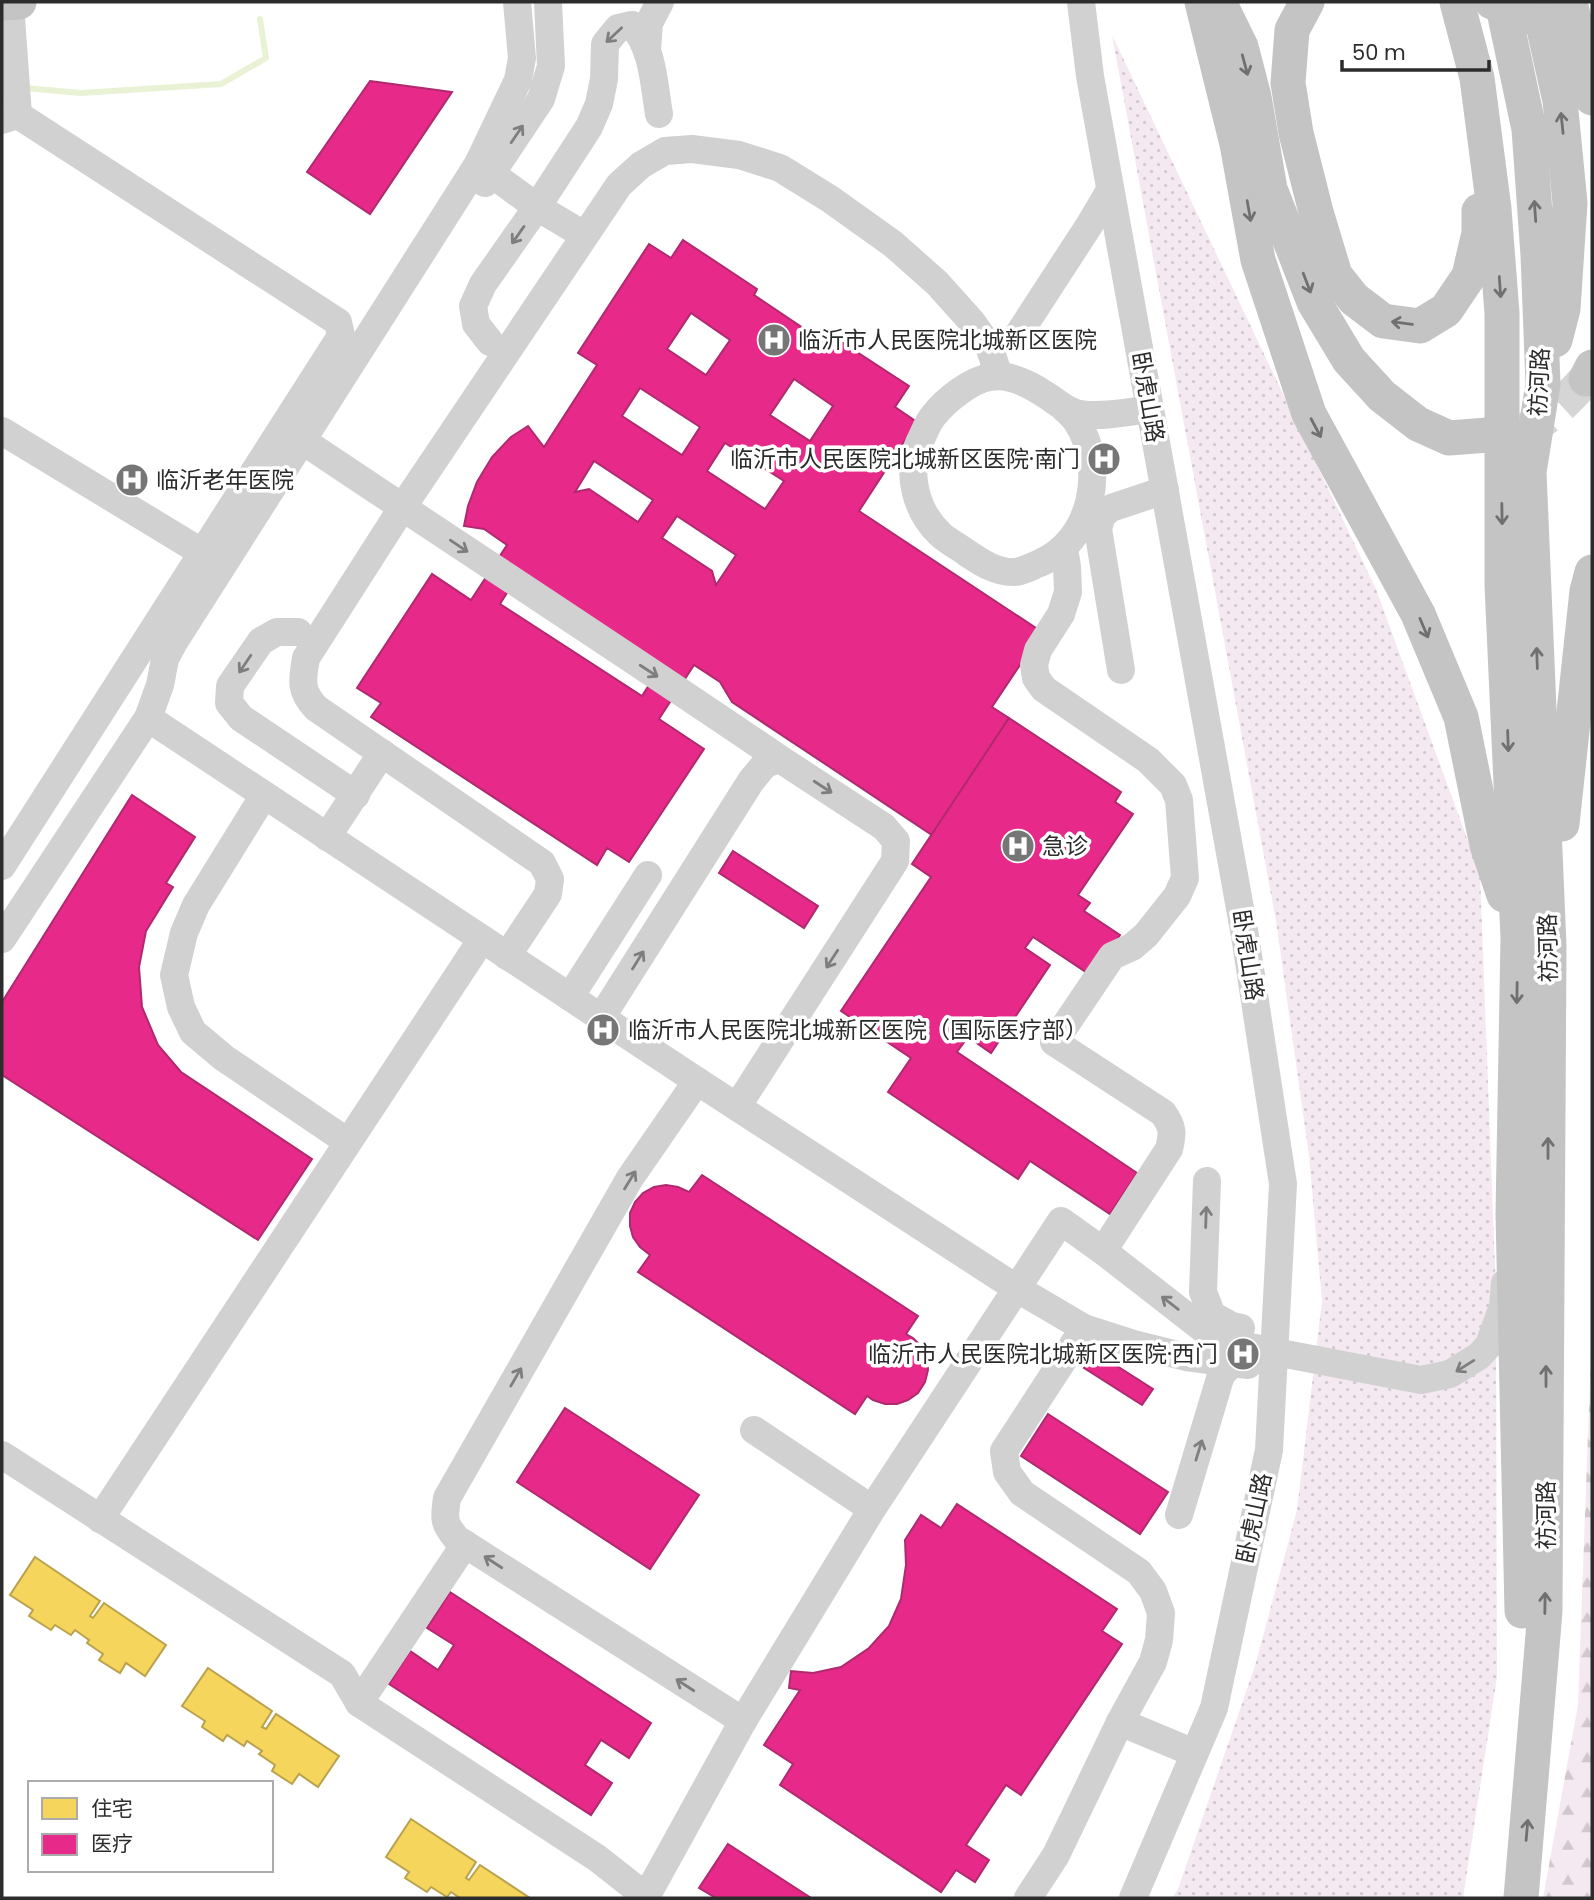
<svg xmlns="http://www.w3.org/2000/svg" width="1594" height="1900" font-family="Poppins,'Noto Sans SC',sans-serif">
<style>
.forest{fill:url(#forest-firs)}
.park{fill:url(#park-dots)}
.homes{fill:#f6d55c;stroke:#b9a24e;stroke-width:2}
.health{fill:#e7298a;stroke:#af2a6e;stroke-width:2;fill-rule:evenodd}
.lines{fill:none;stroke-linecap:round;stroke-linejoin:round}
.stream{stroke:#e9f2d4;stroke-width:6}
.major-tunnel{stroke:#d5d5d5;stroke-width:35;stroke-dasharray:35 18;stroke-linecap:butt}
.minor{stroke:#d1d1d1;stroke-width:28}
.major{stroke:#c4c4c4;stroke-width:35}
.major-bridge{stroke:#c4c4c4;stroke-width:35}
.oneway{stroke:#7e7e7e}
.oneway2{stroke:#707070}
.labels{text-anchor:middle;stroke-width:7;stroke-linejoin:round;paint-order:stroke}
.poi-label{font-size:23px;fill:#2c2c2c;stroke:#fff;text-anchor:start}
.street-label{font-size:23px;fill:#2c2c2c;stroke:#fff}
</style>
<defs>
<pattern id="forest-firs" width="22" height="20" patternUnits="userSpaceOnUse" patternTransform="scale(1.75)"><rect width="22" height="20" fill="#f4e9f0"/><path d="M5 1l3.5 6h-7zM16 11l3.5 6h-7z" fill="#d1c8ce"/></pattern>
<pattern id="park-dots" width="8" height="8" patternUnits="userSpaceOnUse" patternTransform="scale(1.75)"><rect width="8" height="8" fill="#f4e9f0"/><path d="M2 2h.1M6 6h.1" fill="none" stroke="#d1c8ce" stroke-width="1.8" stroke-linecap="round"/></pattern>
</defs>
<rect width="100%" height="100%" fill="#fff"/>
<polygon class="forest" points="1592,1325 1592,1898 1543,1898 1578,1705"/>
<polygon class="park" points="1112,35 1376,589 1480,874 1496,1294 1497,1677 1463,1898 1172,1898 1178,1889 1255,1666 1297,1510 1322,1301 1309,1156 1276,921"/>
<g class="homes">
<polygon points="35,1557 100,1601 90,1616 93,1618 104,1603 166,1645 145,1676 126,1663 120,1673 99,1660 103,1654 87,1643 89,1640 75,1630 71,1635 55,1625 51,1630 29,1616 33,1610 10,1595"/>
<polygon points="208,1668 272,1711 262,1727 266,1729 276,1714 339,1756 318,1787 299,1774 292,1784 272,1771 275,1765 259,1754 262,1751 247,1741 244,1746 227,1735 223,1741 202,1727 205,1721 182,1706"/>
<polygon points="411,1819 476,1862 466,1878 469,1880 480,1865 530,1898 460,1898 451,1892 447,1897 431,1887 427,1892 405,1878 409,1872 386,1857"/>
</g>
<g class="health">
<polygon points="370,81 452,92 370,214 307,172"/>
<path d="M683,240L757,289L754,295L821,340L826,332L909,386L895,407L917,422L859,511L1042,632L992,707L1009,718L932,835L732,702L720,682L694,665L659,719L704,749L629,862L607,848L597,865L371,717L381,703L357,688L432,574L471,600L507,545L484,529L464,526L468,506L477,482L492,457L511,437L528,426L544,447L597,365L578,353L649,244L671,258ZM691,313L730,340L706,375L667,349ZM794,379L833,406L810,441L770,415ZM640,388L700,427L682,455L622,416ZM725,443L784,481L765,509L707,471ZM594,461L653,500L638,522L589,489L575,492ZM677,516L736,555L716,585L712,571L662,538ZM519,574L661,666L642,696L500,604Z"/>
<polygon points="1009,718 1121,792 1115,802 1133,814 1078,895 1090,903 1084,911 1120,935 1092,976 1033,937 1025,948 1050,965 991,1053 968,1037 957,1052 1137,1173 1110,1214 1030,1161 1018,1179 888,1092 911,1058 841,1011 931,877 912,864"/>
<polygon points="132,795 195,837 166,883 173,887 146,931 139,967 142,1007 158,1045 181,1072 312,1159 258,1240 2,1075 2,1002"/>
<polygon points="733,851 818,906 804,928 719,873"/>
<polygon points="702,1175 918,1316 906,1334 913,1338 922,1347 927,1358 928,1370 925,1382 918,1393 908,1400 897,1404 885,1404 873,1400 867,1396 855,1414 638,1272 650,1255 640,1247 633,1237 630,1226 630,1213 635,1202 643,1193 654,1187 666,1185 678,1187 689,1192"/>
<polygon points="1095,1352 1153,1389 1142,1405 1084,1368"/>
<polygon points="565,1408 699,1495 650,1569 517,1482"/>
<polygon points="1048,1414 1168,1492 1140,1534 1021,1456"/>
<polygon points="957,1504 1117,1609 1102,1631 1122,1644 1021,1795 1006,1785 966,1845 989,1860 975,1882 956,1870 941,1892 780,1785 793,1764 764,1745 800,1690 789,1688 791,1671 813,1673 841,1667 869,1648 889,1626 901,1599 906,1565 905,1540 921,1515 941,1528"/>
<polygon points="450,1592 651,1723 629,1758 601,1740 585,1765 612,1783 591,1815 389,1684 410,1651 438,1670 454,1645 427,1628"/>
<polygon points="728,1844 811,1898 716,1898 699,1888"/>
</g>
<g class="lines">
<polyline class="stream" points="25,88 81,93 221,84 266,58 260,19"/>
<path class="major-tunnel" d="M1516,432C1540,429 1571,396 1586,379"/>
<g class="minor">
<polyline points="517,2 522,58 518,80 478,164 174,642 165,659 160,685 148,718 697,1081 1016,1288 1084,1328 1134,1344 1186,1357 1232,1363"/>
<polyline points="1081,2 1090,76 1245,936 1283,1184 1269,1450 1214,1708 1133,1898"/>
<polyline points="13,3 11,18 18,115"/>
<polyline points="647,50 649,23 660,2"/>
<polyline points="2,120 18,115 338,322 341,336 2,866"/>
<polyline points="478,164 537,207 584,235"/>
<polyline points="485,183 541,99 551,66 548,2"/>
<polyline points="1016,338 1090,224 1110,190"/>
<path d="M490,342L476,324L473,306L483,284L537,207L589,127L599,104L604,79L605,44L618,28L632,25C653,47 654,85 659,114"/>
<path d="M1063,407C1068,412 1073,416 1077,422C1107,468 1092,541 1040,563C1032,566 1024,571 1015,572C997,573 982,563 967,553C959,547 949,542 941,535C916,512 906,474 919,443C924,434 927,423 934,415C946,400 971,380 990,377C1010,373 1033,386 1049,397C1058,403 1065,410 1076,413C1097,418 1129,412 1150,409"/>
<polyline points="2,431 203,553"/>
<path d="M315,449C470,553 626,654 780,759"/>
<polyline points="298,632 277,632 261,641 230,686 229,703 241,718 356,795"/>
<polyline points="1121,670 1098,529 1102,515 1111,508 1165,490"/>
<polyline points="264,795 196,905 184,933 174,975 181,1007 193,1032 224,1058 348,1142"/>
<polyline points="327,837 382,753"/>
<polyline points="2,939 148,718"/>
<path d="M507,956L548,894L550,879L542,863L316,708C300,691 302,681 306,658L402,508L619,185L641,165L665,151L692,149L739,155L780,168L830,199L893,244L937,283L972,322L989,346L999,376"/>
<polyline points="570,997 648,875"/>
<polyline points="601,1018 751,781 765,764 780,759 884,827 896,841 895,861 737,1107"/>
<path d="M697,1081L630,1178L447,1498C444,1518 443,1523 457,1539L743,1721"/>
<polyline points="1207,1181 1203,1292 1212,1315 1232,1326 1241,1328"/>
<polyline points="1103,1251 1202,1328 1229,1343 1421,1380 1450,1374 1479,1356 1489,1345 1503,1306 1505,1283"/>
<polyline points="754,1430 872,1509"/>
<polyline points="2,1455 342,1674 359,1703 597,1858 648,1898"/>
<polyline points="1179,1515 1221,1375 1232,1363 1248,1365"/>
<polyline points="100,1519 482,939"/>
<polyline points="359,1703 465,1544"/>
<polyline points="1120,1722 1194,1753"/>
<path d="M646,1897L743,1721L872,1509L1061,1221L1103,1251L1169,1149C1173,1133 1173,1127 1163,1113L1054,1042L1112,956L1132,947L1146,935L1177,896L1185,878L1179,800L1173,785L1148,760L1044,689L1036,678L1034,665L1038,650L1061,614L1068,592L1067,567L1064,548"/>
<polyline points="1028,1898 1056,1855 1120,1722 1153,1662 1159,1640 1161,1613 1153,1591 1139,1572 1022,1493 1007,1472 1004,1451 1084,1328"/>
</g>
<g class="major">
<polyline points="1202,2 1237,144 1258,260 1309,414 1418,614 1461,717 1487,845 1504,895"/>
<polyline points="1219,2 1241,47 1254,97 1270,189 1314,302 1349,360 1382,396 1418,424 1449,438 1488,435"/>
<polyline points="1307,2 1292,30 1288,83 1296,133 1316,212 1335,275 1354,299 1383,321 1420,326 1446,310 1469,276 1479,233 1479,211"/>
<polyline points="1457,2 1477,78 1494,209 1502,313 1502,585 1518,938 1513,1214 1522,1611"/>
<polyline points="1502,2 1529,129 1538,255 1543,384 1529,472 1549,946 1545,1611 1521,1898"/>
<polyline points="1538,2 1560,101 1570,203 1563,309 1555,340"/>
<polyline points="1570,2 1592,98"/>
<polyline points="2,3 19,2"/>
<polyline points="1586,379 1592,367"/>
<polyline points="1562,824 1587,591 1592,572"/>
</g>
<polyline class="major-bridge" points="1492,2 1552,25 1592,35"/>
</g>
<defs><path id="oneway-shaft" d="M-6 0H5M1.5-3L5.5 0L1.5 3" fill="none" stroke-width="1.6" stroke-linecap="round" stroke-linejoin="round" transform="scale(1.75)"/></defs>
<g class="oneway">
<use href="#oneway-shaft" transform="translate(614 35) rotate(137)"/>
<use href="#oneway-shaft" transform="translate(517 134) rotate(-56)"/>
<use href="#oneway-shaft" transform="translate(518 235) rotate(125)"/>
<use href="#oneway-shaft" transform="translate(459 546) rotate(34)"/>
<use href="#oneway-shaft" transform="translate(245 664) rotate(124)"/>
<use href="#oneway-shaft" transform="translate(649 671) rotate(33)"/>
<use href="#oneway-shaft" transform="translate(823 787) rotate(33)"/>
<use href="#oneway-shaft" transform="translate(832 959) rotate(123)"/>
<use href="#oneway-shaft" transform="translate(638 960) rotate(-58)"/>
<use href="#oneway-shaft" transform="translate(630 1180) rotate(-58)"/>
<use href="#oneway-shaft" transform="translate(1206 1217) rotate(-88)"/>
<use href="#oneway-shaft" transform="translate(1170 1303) rotate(-142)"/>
<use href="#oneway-shaft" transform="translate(1465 1366) rotate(148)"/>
<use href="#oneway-shaft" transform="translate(516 1377) rotate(-60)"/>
<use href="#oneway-shaft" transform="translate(1199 1450) rotate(-73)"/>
<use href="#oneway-shaft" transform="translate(493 1562) rotate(-147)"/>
<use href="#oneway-shaft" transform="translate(685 1685) rotate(-147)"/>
</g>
<g class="oneway2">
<use href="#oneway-shaft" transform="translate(1245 65) rotate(75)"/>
<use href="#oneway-shaft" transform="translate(1562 123) rotate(-96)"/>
<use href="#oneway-shaft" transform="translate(1249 211) rotate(80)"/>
<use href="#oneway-shaft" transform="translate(1535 211) rotate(-94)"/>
<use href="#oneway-shaft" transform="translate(1307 283) rotate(69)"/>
<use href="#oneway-shaft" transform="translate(1500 287) rotate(86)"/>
<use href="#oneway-shaft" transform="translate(1402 323) rotate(-172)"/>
<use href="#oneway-shaft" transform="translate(1316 428) rotate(62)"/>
<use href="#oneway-shaft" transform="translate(1502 514) rotate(89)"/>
<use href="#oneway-shaft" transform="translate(1424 628) rotate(67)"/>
<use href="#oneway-shaft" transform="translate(1537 658) rotate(-92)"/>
<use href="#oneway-shaft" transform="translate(1508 741) rotate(88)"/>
<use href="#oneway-shaft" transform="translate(1517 993) rotate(91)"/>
<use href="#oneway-shaft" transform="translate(1548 1148) rotate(-90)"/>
<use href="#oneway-shaft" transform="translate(1546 1376) rotate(-90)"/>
<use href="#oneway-shaft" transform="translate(1545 1603) rotate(-89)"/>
<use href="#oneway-shaft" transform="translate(1527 1830) rotate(-85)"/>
</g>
<defs>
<symbol id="hospital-disc" viewBox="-11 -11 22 22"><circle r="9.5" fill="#767676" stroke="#fff"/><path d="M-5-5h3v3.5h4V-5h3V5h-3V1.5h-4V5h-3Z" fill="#fff"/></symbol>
</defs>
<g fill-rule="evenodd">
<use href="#hospital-disc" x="755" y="321" width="38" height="38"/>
<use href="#hospital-disc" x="1085" y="440" width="38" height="38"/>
<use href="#hospital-disc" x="113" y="461" width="38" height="38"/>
<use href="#hospital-disc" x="999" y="827" width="38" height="38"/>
<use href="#hospital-disc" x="584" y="1011" width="38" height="38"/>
<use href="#hospital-disc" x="1224" y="1335" width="38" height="38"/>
</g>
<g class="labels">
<g class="poi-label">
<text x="798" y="348">临沂市人民医院北城新区医院</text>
<text x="1080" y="467" text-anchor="end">临沂市人民医院北城新区医院·南门</text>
<text x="156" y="488">临沂老年医院</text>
<text x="1042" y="854">急诊</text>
<text x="628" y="1038">临沂市人民医院北城新区医院（国际医疗部）</text>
<text x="1218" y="1362" text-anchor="end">临沂市人民医院北城新区医院·西门</text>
</g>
<g class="street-label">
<text transform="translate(1539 382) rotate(-87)" y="8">祊河路</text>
<text transform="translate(1148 397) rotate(80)" y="8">卧虎山路</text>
<text transform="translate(1548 948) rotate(-91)" y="8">祊河路</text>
<text transform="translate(1248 955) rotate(81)" y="8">卧虎山路</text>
<text transform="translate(1546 1515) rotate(-90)" y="8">祊河路</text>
<text transform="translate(1254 1518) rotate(-78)" y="8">卧虎山路</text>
</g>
</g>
<rect width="1594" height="1900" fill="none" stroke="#2c2c2c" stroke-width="7"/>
<rect x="28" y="1781" width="245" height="91" fill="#ffffff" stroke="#ababab" stroke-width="2"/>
<rect x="42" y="1798" width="35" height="21" fill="#f6d55c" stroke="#ababab" stroke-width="2"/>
<text x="91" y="1816" font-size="21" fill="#2c2c2c">住宅</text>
<rect x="42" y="1834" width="35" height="21" fill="#e7298a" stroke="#ababab" stroke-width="2"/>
<text x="91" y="1851" font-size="21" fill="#2c2c2c">医疗</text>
<path d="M1342 60v10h147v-10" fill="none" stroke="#2c2c2c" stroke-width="3.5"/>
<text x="1352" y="60" font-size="21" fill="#2c2c2c" stroke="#ffffff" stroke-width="5" paint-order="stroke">50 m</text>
</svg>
